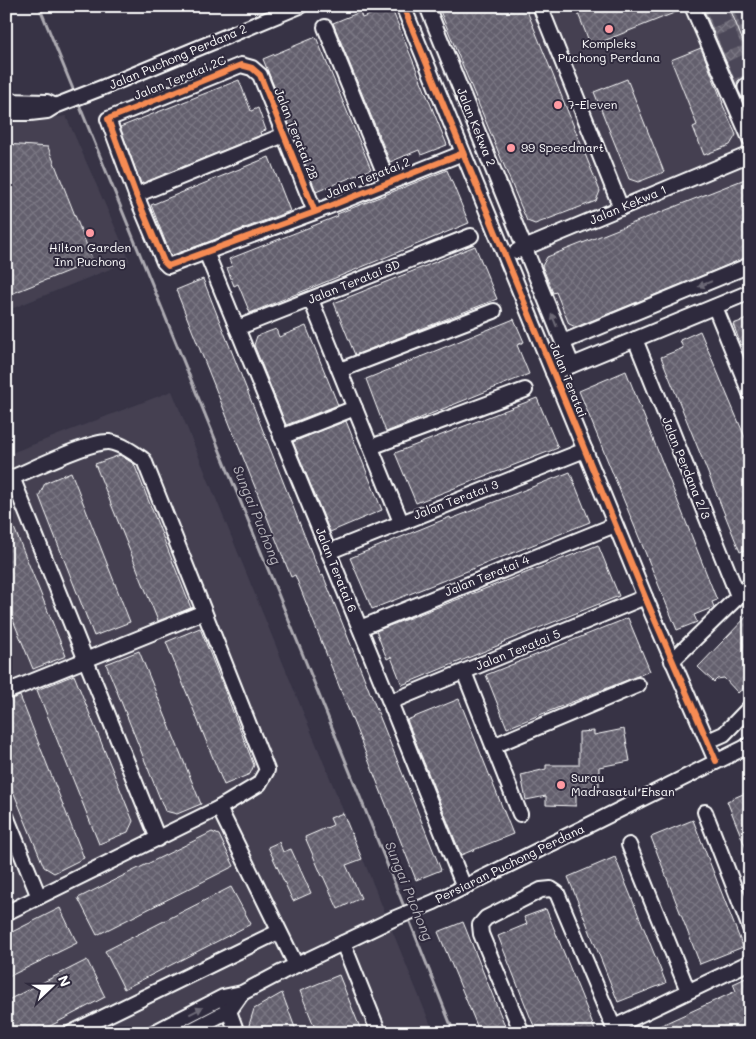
<svg xmlns="http://www.w3.org/2000/svg" width="756" height="1039" font-family="Mali,sans-serif">
<style>
.built{fill:#444051}
.lines{fill:none;stroke-linecap:round;stroke-linejoin:round}
.stream{stroke:#adabb2;stroke-width:3}
.building{fill:url(#building-cross-hatch);stroke:#fff}
.major-tunnel{stroke:#4b4758;stroke-width:19;stroke-dasharray:19 9;stroke-linecap:butt}
.minor-casing{stroke:#fff;stroke-width:18}
.major-casing{stroke:#fff;stroke-width:22}
.minor{stroke:#2f2a3d;stroke-width:14}
.major{stroke:#2f2a3d;stroke-width:19}
.tram{stroke:#fff;stroke-width:1}
.cycleway-casing{stroke:#2f2a3d;stroke-width:9}
.cycleway{stroke:#f68b52;stroke-width:6}
.oneway{fill:#6d6a77}
.poi-dot{fill:#ff9aa2;stroke:#2f2a3d;stroke-width:2}
.labels{text-anchor:middle;stroke-width:4;stroke-linejoin:round;paint-order:stroke}
.poi-label{font-size:12px;fill:#fff;stroke:#2f2a3d;text-anchor:start}
.street-label{font-size:12px;fill:#fff;stroke:#2f2a3d}
.water-label{font-size:14px;font-style:italic;fill:#b4b2b9;stroke:#2f2a3d}
</style>
<defs>
<pattern id="building-cross-hatch" width="8" height="8" patternUnits="userSpaceOnUse" patternTransform="scale(1.25)"><rect width="8" height="8" fill="#635f6d"/><path d="M0 0l8 8M0 8l8-8" fill="none" stroke="#7a7783"/></pattern>
</defs>
<rect width="100%" height="100%" fill="#373345"/>
<filter id="ink" filterUnits="userSpaceOnUse"><feTurbulence type="fractalNoise" baseFrequency=".02" numOctaves="2"/><feDisplacementMap in="SourceGraphic" scale="10" xChannelSelector="R" yChannelSelector="G"/><feConvolveMatrix kernelMatrix="1 2 1 2 8 2 1 2 1" color-interpolation-filters="sRGB"/></filter>
<g filter="url(#ink)">
<g class="built">
<polygon points="416,6 703,6 750,124 750,275 558,355"/>
<polygon points="66,116 130,261 6,311 6,119 29,121"/>
<polygon points="172,391 434,1033 6,1033 6,455"/>
</g>
<g class="lines">
<g class="stream">
<polyline points="39,6 75,94"/>
<polyline points="78,102 307,665 405,909"/>
<polyline points="408,917 454,1033"/>
</g>
</g>
<g class="building">
<polygon points="438,6 525,6 600,191 596,201 535,224 527,221"/>
<polygon points="575,6 683,6 684,9 591,46"/>
<polygon points="702,6 750,6 750,76 743,77 738,81 737,87"/>
<polygon points="391,7 447,145 421,155 419,150 390,162 333,23 360,12 362,18"/>
<polygon points="316,37 371,169 316,192 263,59"/>
<polygon points="701,48 723,103 722,103 736,135 730,145 704,155 693,127 697,125 671,60"/>
<polygon points="627,79 664,172 638,182 629,179 594,92"/>
<polygon points="239,80 251,111 258,108 266,130 260,132 261,135 141,184 120,127"/>
<polygon points="6,144 48,147 93,261 6,296"/>
<polygon points="269,157 290,211 171,256 151,205"/>
<polygon points="447,170 469,223 250,313 238,284 234,286 227,268 232,266 229,259 338,216 337,214"/>
<polygon points="750,177 750,256 576,327 569,324 556,292 553,293 542,266 547,257"/>
<polygon points="475,246 497,299 355,355 334,303"/>
<polygon points="203,279 307,542 321,576 323,575 441,870 416,880 295,575 291,577 176,290"/>
<polygon points="750,318 750,342 741,345 733,324"/>
<polygon points="514,319 524,342 517,345 529,374 386,432 366,379"/>
<polygon points="306,326 338,405 286,425 254,345 257,336 276,329 279,337"/>
<polygon points="700,331 750,449 750,548 740,552 661,357 683,348 680,340"/>
<polygon points="626,371 717,600 712,602 714,607 694,615 697,622 677,630 579,391"/>
<polygon points="537,398 558,448 416,503 395,453"/>
<polygon points="346,421 382,510 330,532 293,442"/>
<polygon points="120,455 134,464 191,608 158,621 95,464"/>
<polygon points="71,472 130,622 94,636 39,496 45,483"/>
<polygon points="570,472 590,522 372,609 350,558 450,517 451,519"/>
<polygon points="6,508 66,656 33,669 6,603"/>
<polygon points="598,545 619,596 501,643 502,644 402,685 391,657 387,659 376,631"/>
<polygon points="750,613 750,682 738,693 724,678 717,679 714,682 698,667"/>
<polygon points="628,618 650,671 507,728 486,675"/>
<polygon points="200,628 254,765 250,774 224,785 166,642"/>
<polygon points="139,651 201,804 177,814 165,811 106,664"/>
<polygon points="74,675 133,821 128,832 99,844 37,690"/>
<polygon points="20,696 84,858 54,873 44,867 6,774 6,701"/>
<polygon points="459,699 513,834 461,855 407,720"/>
<polygon points="624,729 630,761 599,767 599,793 576,793 576,806 546,805 546,796 526,800 521,775 546,769 546,765 579,765 579,732 594,731 594,735"/>
<polygon points="750,791 750,856 749,856 727,801"/>
<polygon points="343,813 362,859 346,865 361,898 338,909 323,876 322,876 305,837 333,825 330,818"/>
<polygon points="693,820 743,947 700,964 651,837"/>
<polygon points="212,832 219,835 234,866 97,935 78,898"/>
<polygon points="279,842 283,852 291,849 311,893 293,901 268,847"/>
<polygon points="615,857 666,983 618,1002 568,877"/>
<polygon points="231,887 251,924 124,989 105,951"/>
<polygon points="60,908 77,943 6,978 6,935"/>
<polygon points="546,909 586,1007 596,1033 537,1033 531,1019 498,936 527,924 524,917"/>
<polygon points="463,922 486,979 508,1033 480,1033 438,932"/>
<polygon points="87,960 105,997 37,1033 6,1033 6,1001"/>
<polygon points="339,975 362,1033 317,1033 300,991"/>
<polygon points="750,976 750,1033 644,1033 736,991 733,984"/>
<polygon points="282,993 297,1033 253,1033 249,1025 254,1009"/>
</g>
<g class="lines">
<g class="major-tunnel">
<polyline points="715,6 748,87"/>
<polyline points="742,6 750,24"/>
</g>
<defs>
<g id="minor">
<polyline points="403,6 645,597 716,761"/>
<polyline points="427,6 572,365"/>
<polyline points="540,6 621,208"/>
<polyline points="692,6 750,139"/>
<polyline points="325,27 388,182"/>
<polyline points="6,101 47,102 55,106"/>
<polyline points="6,113 30,113 47,111 55,106 104,87 300,6"/>
<polyline points="136,195 284,135"/>
<polyline points="315,212 260,75 252,68 241,65 108,119 136,195 164,262 168,266 315,212 463,153"/>
<polyline points="517,251 750,154"/>
<polyline points="206,252 390,702 464,887"/>
<polyline points="311,300 401,522"/>
<polyline points="715,307 750,393"/>
<polyline points="237,328 471,236"/>
<polyline points="635,339 738,596"/>
<polyline points="563,342 750,265"/>
<polyline points="340,370 494,311"/>
<polyline points="553,373 750,292"/>
<polyline points="281,437 355,408"/>
<polyline points="371,447 525,390"/>
<polyline points="12,477 158,839"/>
<path d="M6,480C27,472 91,440 109,442C122,444 134,453 144,460L267,770L259,784L219,808L6,913"/>
<polyline points="328,552 585,450"/>
<polyline points="360,628 615,525"/>
<polyline points="672,661 750,585"/>
<polyline points="464,672 520,814"/>
<polyline points="6,692 204,612"/>
<polyline points="390,702 645,597"/>
<polyline points="708,741 724,734 750,707"/>
<polyline points="493,746 638,685"/>
<polyline points="219,808 296,965"/>
<polyline points="705,812 750,928"/>
<polyline points="6,816 39,897"/>
<polyline points="629,845 688,991"/>
<polyline points="343,943 379,1033"/>
<polyline points="226,1003 237,1033"/>
<polyline points="614,1027 750,962"/>
<polyline points="71,1033 278,932"/>
<polyline points="153,1033 223,997 242,993 282,972 393,919 434,902 744,748 750,744"/>
<polyline points="186,1033 230,1010 242,993"/>
<polyline points="522,1033 481,934 480,925 486,918 541,890 551,889 557,893 616,1033"/>
</g>
<polyline id="major" points="748,87 750,91"/>
</defs>
<use href="#minor" class="minor-casing"/>
<use href="#major" class="major-casing"/>
<use href="#minor" class="minor"/>
<use href="#major" class="major"/>
<polyline class="tram" points="729,6 750,59"/>
<defs>
<g id="cycleway">
<polyline points="403,6 645,597 716,761"/>
<polyline points="315,212 260,75 252,68 241,65 108,119 136,195 164,262 168,266 315,212 463,153"/>
</g>
</defs>
<use href="#cycleway" class="cycleway-casing"/>
<use href="#cycleway" class="cycleway"/>
</g>
<defs><path id="oneway-solid" d="M-6-.8H1V-3.2L6.5 0L1 3.2V.8H-6Z" transform="scale(1.25)"/></defs>
<g class="oneway">
<use href="#oneway-solid" transform="translate(705 284) rotate(158)"/>
<use href="#oneway-solid" transform="translate(554 320) rotate(-112)"/>
<use href="#oneway-solid" transform="translate(196 1011) rotate(-27)"/>
</g>
</g>
<g class="poi-dot">
<circle cx="609" cy="29" r="5"/>
<circle cx="558" cy="105" r="5"/>
<circle cx="511" cy="148" r="5"/>
<circle cx="90" cy="233" r="5"/>
<circle cx="561" cy="785" r="5"/>
</g>
<g class="labels">
<g class="poi-label">
<text x="609" y="48" text-anchor="middle">Kompleks<tspan x="609" dy="14">Puchong Perdana</tspan></text>
<text x="568" y="109">7-Eleven</text>
<text x="521" y="152">99 Speedmart</text>
<text x="90" y="252" text-anchor="middle">Hilton Garden<tspan x="90" dy="14">Inn Puchong</tspan></text>
<text x="571" y="782">Surau<tspan x="571" dy="14">Madrasatul Ehsan</tspan></text>
</g>
<g class="street-label">
<text transform="translate(178 57) rotate(-23)" y="4">Jalan Puchong Perdana 2</text>
<text transform="translate(180 78) rotate(-22)" y="4">Jalan Teratai 2C</text>
<text transform="translate(476 127) rotate(68)" y="4">Jalan Kekwa 2</text>
<text transform="translate(296 134) rotate(68)" y="4">Jalan Teratai 2B</text>
<text transform="translate(368 178) rotate(-22)" y="4">Jalan Teratai 2</text>
<text transform="translate(628 205) rotate(-23)" y="4">Jalan Kekwa 1</text>
<text transform="translate(354 282) rotate(-22)" y="4">Jalan Teratai 3D</text>
<text transform="translate(568 380) rotate(68)" y="4">Jalan Teratai</text>
<text transform="translate(686 468) rotate(68)" y="4">Jalan Perdana 2/3</text>
<text transform="translate(456 500) rotate(-21)" y="4">Jalan Teratai 3</text>
<text transform="translate(336 570) rotate(68)" y="4">Jalan Teratai 6</text>
<text transform="translate(487 576) rotate(-22)" y="4">Jalan Teratai 4</text>
<text transform="translate(518 650) rotate(-22)" y="4">Jalan Teratai 5</text>
<text transform="translate(510 864) rotate(-26)" y="4">Persiaran Puchong Perdana</text>
</g>
<g class="water-label">
<text transform="translate(257 515) rotate(68)" y="5">Sungai Puchong</text>
<text transform="translate(409 891) rotate(68)" y="5">Sungai Puchong</text>
</g>
</g>
<rect width="756" height="1039" fill="none" stroke="#2f2a3d" stroke-width="25"/>
<rect x="12" y="12" width="731" height="1014" fill="none" stroke="#fff" stroke-width="2" filter="url(#ink)"/>
<g transform="translate(52 986) rotate(68)" stroke="#2f2a3d" stroke-width="4" paint-order="stroke">
<path d="M0-4L9 19L0 12L-9 19Z" fill="#ffffff"/>
<text y="-8" font-size="14" font-weight="bold" text-anchor="middle" fill="#ffffff">N</text>
</g>
</svg>
